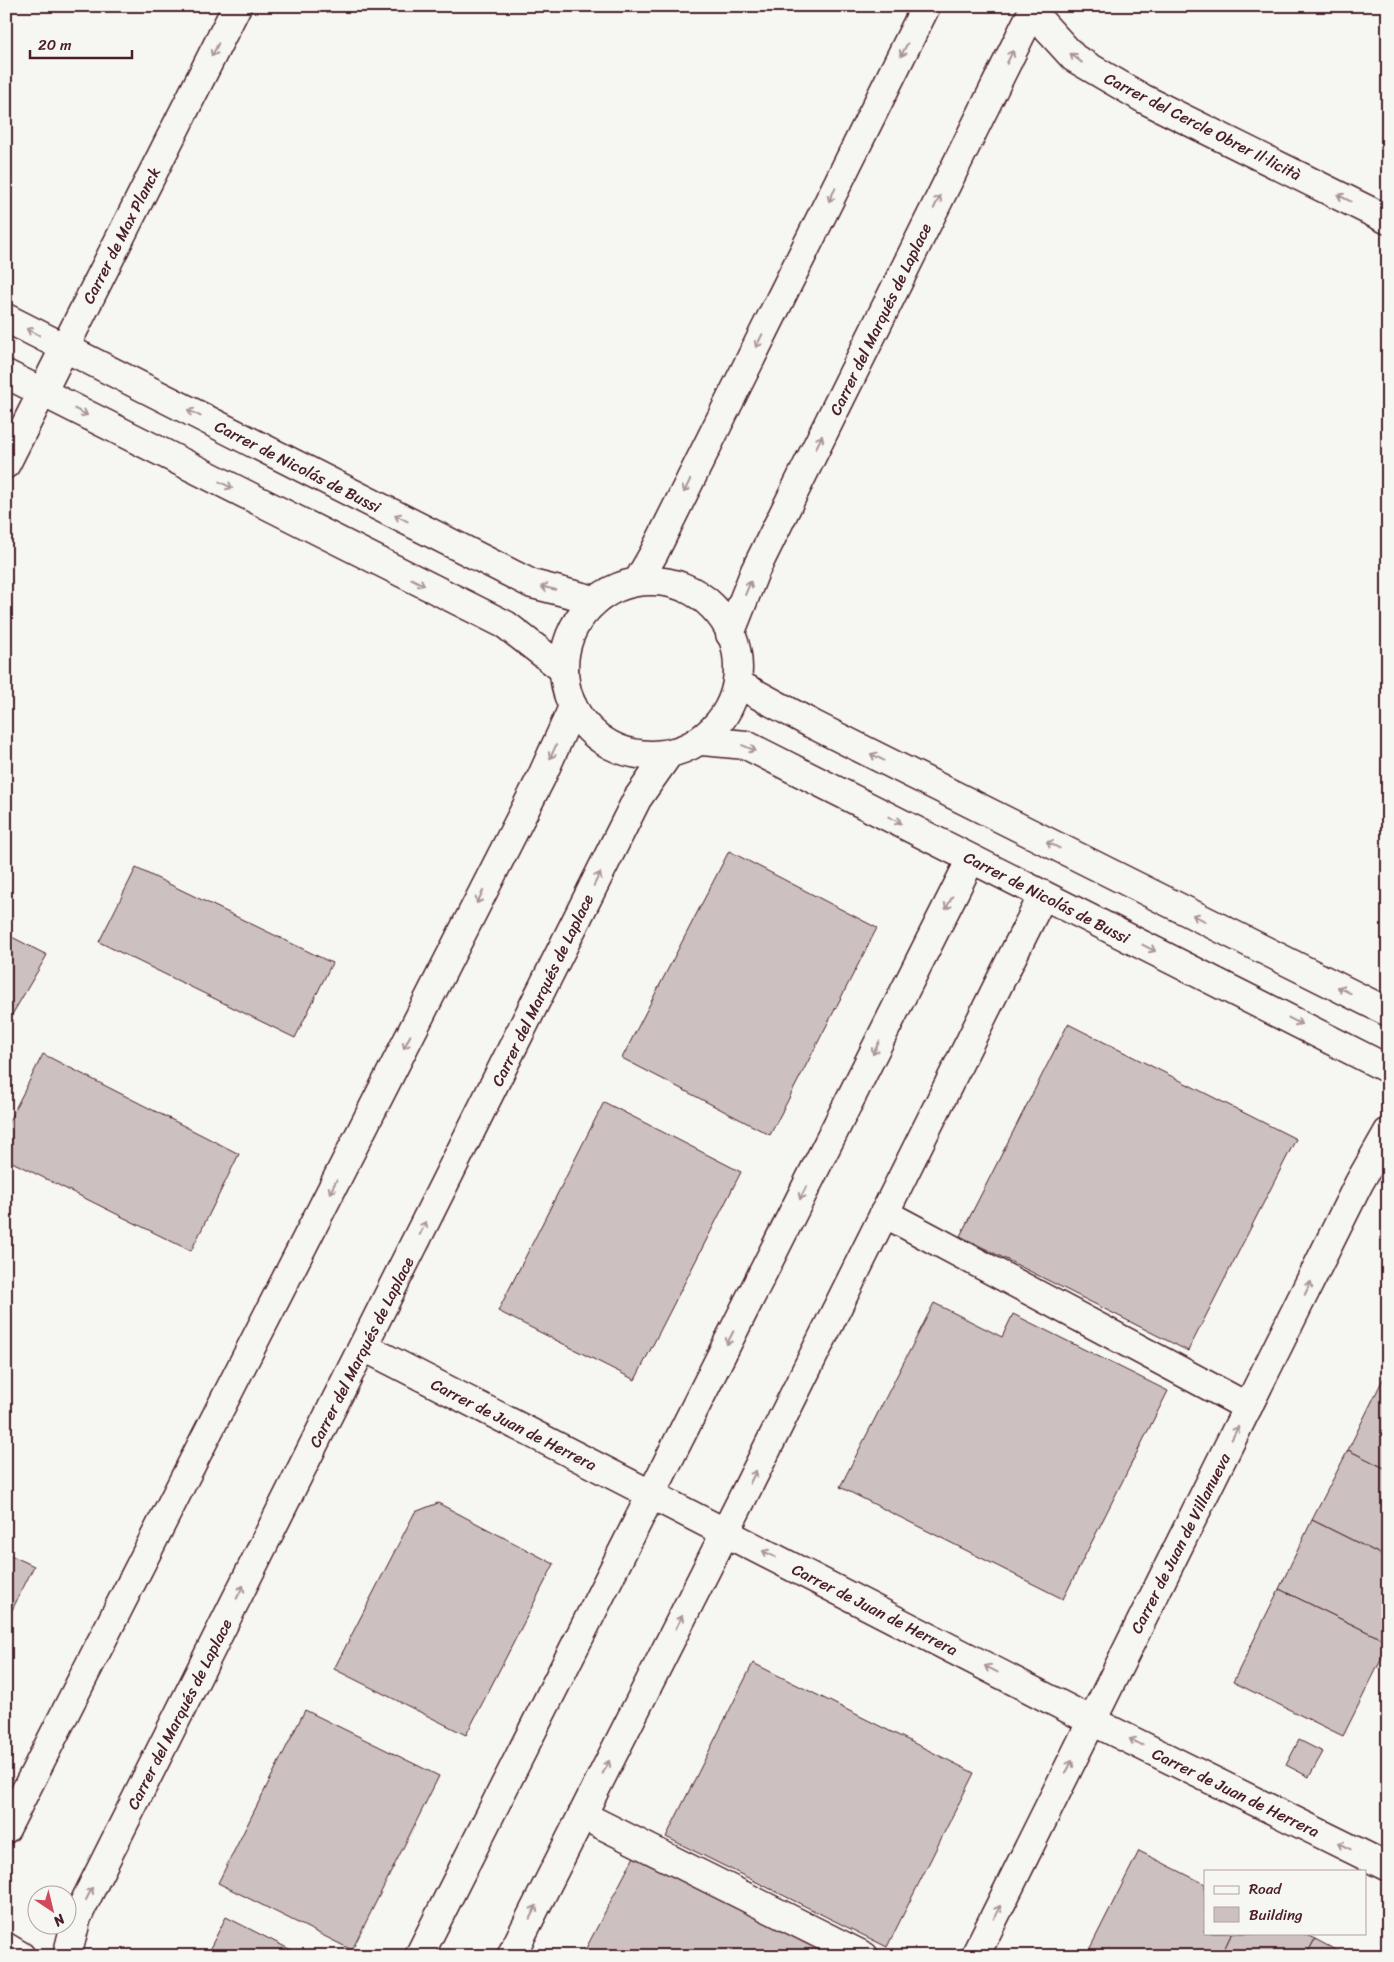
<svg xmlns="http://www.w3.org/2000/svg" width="1394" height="1962" font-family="Sriracha,sans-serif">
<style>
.building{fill:#ccc1c0;stroke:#4a1f2b}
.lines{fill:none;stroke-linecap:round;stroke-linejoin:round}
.minor-casing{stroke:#4a1f2b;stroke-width:31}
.minor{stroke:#f6f6f2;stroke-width:28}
.oneway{stroke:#a99598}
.labels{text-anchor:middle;stroke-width:4;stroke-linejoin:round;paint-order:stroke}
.street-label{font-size:16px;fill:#4a1f2b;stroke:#f6f6f2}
</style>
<rect width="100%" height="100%" fill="#f6f6f2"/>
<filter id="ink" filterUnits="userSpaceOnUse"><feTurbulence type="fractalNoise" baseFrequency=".02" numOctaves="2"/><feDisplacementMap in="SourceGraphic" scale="10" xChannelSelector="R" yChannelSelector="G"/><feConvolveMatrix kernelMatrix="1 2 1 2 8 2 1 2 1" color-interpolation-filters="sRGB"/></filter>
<g filter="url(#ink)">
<g class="building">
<polygon points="729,851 877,928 770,1135 622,1058"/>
<polygon points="136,868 332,963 295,1038 99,942"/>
<polygon points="6,934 47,955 6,1025"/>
<polygon points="1068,1024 1296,1139 1188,1351 960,1236"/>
<polygon points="43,1054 239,1154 191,1251 6,1159 6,1127"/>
<polygon points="604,1102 741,1172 635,1380 498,1311"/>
<polygon points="934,1303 1002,1337 1013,1314 1168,1391 1063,1599 840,1487"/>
<polygon points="1388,1369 1388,1384 1382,1381"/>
<polygon points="1382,1381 1388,1384 1388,1470 1348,1450"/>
<polygon points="1348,1450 1388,1470 1388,1558 1312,1520"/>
<polygon points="438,1503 554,1564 466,1735 334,1669 415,1512"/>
<polygon points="1312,1520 1388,1558 1388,1642 1279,1589"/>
<polygon points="6,1553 34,1566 6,1622"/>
<polygon points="1279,1589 1388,1642 1388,1646 1343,1736 1233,1682"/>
<polygon points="753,1663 974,1773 887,1947 666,1837"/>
<polygon points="305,1710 439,1776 352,1950 218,1883"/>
<polygon points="1299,1740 1323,1752 1309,1777 1286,1765"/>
<polygon points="637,1851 839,1956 582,1956"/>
<polygon points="1139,1851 1205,1884 1205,1933 1232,1933 1221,1956 1086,1956"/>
<polygon points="226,1917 303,1956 206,1956"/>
<polygon points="1232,1933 1302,1933 1315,1939 1306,1956 1221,1956"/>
<polygon points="1315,1939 1347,1956 1306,1956"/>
</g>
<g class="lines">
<defs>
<g id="minor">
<polyline points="1032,12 1074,58 1144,99 1388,220"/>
<polyline points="6,318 532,584 595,600"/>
<polyline points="6,374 506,625 564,670"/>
<polyline points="6,464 237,6"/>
<circle cx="651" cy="668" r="87"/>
<polyline points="638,581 654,553 926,6"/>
<polyline points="730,634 755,571 1035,6"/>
<polyline points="738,684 812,724 1388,1012"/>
<polyline points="702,741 746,745 1388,1069"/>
<polyline points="884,1213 1248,1407"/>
<polyline points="364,1347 1092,1721 1388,1867"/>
<polyline points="582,1815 864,1956"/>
<polyline points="6,1829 541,778 573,707"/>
<polyline points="6,1947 21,1956"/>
<polyline points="67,1956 77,1917 625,823 637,799 668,755"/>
<polyline points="419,1956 971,859"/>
<polyline points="511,1956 740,1503 1043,895"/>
<polyline points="975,1956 1359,1183 1388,1132"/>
</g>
</defs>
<use href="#minor" class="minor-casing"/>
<use href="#minor" class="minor"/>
</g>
<defs><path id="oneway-shaft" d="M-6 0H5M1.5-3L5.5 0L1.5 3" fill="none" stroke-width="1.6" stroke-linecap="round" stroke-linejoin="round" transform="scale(1.25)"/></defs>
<g class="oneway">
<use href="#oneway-shaft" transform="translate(215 50) rotate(117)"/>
<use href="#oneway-shaft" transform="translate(904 50) rotate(117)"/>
<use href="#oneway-shaft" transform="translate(1010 57) rotate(-64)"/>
<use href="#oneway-shaft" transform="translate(1076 58) rotate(-142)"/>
<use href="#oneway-shaft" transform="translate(832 195) rotate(116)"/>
<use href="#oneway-shaft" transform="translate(1344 198) rotate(-154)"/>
<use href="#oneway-shaft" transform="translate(937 202) rotate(-64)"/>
<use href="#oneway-shaft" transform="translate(33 332) rotate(-153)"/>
<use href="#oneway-shaft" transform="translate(759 341) rotate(116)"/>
<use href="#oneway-shaft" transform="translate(81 412) rotate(27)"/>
<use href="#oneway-shaft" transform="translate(194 413) rotate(-153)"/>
<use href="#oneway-shaft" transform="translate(819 442) rotate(-64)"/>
<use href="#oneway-shaft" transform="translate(226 485) rotate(27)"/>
<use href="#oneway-shaft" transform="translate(687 486) rotate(116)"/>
<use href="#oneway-shaft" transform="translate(401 518) rotate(-153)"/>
<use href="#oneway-shaft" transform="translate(418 582) rotate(27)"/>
<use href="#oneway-shaft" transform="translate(548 588) rotate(-166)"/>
<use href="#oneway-shaft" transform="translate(748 588) rotate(-68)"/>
<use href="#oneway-shaft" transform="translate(749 748) rotate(22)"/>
<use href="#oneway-shaft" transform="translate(553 752) rotate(114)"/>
<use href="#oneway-shaft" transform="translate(877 757) rotate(-153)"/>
<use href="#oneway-shaft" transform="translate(895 820) rotate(27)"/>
<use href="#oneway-shaft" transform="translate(1053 845) rotate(-153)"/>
<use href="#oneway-shaft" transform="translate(597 879) rotate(-64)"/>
<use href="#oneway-shaft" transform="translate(480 897) rotate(117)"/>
<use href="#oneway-shaft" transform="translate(949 903) rotate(117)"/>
<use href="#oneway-shaft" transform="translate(1199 918) rotate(-153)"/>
<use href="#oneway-shaft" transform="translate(1149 948) rotate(27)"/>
<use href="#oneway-shaft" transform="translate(1344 990) rotate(-153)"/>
<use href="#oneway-shaft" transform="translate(1295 1021) rotate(27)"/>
<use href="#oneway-shaft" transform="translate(407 1042) rotate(117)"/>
<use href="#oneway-shaft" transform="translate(876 1048) rotate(117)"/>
<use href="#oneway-shaft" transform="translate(333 1187) rotate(117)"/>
<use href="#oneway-shaft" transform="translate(803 1193) rotate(117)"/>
<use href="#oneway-shaft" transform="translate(423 1228) rotate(-64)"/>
<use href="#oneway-shaft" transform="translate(1308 1288) rotate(-64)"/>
<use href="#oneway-shaft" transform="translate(730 1338) rotate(117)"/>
<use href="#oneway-shaft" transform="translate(1235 1433) rotate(-63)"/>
<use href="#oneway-shaft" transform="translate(753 1477) rotate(-63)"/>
<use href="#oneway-shaft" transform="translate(769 1554) rotate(-153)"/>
<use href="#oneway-shaft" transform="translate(240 1592) rotate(-63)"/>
<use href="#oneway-shaft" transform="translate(679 1622) rotate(-63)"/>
<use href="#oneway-shaft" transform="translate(991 1669) rotate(-153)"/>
<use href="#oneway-shaft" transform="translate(1136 1742) rotate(-154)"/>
<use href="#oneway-shaft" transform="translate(606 1767) rotate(-63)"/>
<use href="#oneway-shaft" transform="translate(1069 1767) rotate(-63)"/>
<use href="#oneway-shaft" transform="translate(1344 1846) rotate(-154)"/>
<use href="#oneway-shaft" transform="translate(89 1894) rotate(-63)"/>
<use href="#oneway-shaft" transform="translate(533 1912) rotate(-63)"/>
<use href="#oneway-shaft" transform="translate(997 1912) rotate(-64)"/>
</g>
</g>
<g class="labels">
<g class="street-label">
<text transform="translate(1203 126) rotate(27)" y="6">Carrer del Cercle Obrer Il·licità</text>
<text transform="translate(121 235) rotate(-63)" y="6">Carrer de Max Planck</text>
<text transform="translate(880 319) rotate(-64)" y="6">Carrer del Marqués de Laplace</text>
<text transform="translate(298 466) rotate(27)" y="6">Carrer de Nicolás de Bussi</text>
<text transform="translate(1047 897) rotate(27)" y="6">Carrer de Nicolás de Bussi</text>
<text transform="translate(542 990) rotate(-64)" y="6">Carrer del Marqués de Laplace</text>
<text transform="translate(361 1352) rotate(-63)" y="6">Carrer del Marqués de Laplace</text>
<text transform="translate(514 1424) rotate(27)" y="6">Carrer de Juan de Herrera</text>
<text transform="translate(1180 1543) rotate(-63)" y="6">Carrer de Juan de Villanueva</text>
<text transform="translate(875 1609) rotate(27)" y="6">Carrer de Juan de Herrera</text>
<text transform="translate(179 1714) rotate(-63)" y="6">Carrer del Marqués de Laplace</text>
<text transform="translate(1236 1792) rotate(26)" y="6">Carrer de Juan de Herrera</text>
</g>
</g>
<rect width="1394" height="1962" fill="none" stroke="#f6f6f2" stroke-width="25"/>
<rect x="12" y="12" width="1369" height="1937" fill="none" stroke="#4a1f2b" stroke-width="2" filter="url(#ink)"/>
<rect x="1204" y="1870" width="162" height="65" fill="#f6f6f2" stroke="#b1a0a2"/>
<rect x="1214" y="1886" width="25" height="8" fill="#f6f6f2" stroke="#b1a0a2"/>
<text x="1249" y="1894" font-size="15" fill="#4a1f2b">Road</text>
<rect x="1214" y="1907" width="25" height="15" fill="#ccc1c0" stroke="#b1a0a2"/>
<text x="1249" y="1920" font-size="15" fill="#4a1f2b">Building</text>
<g transform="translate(52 1910) rotate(145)"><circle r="24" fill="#f6f6f2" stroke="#b1a0a2"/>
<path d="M0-4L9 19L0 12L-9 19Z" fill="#d1495b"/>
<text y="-8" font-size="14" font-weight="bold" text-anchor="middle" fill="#4a1f2b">N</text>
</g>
<path d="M30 50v8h102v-8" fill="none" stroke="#4a1f2b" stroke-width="2.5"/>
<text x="38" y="50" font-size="15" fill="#4a1f2b" stroke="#f6f6f2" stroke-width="4" paint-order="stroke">20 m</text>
</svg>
